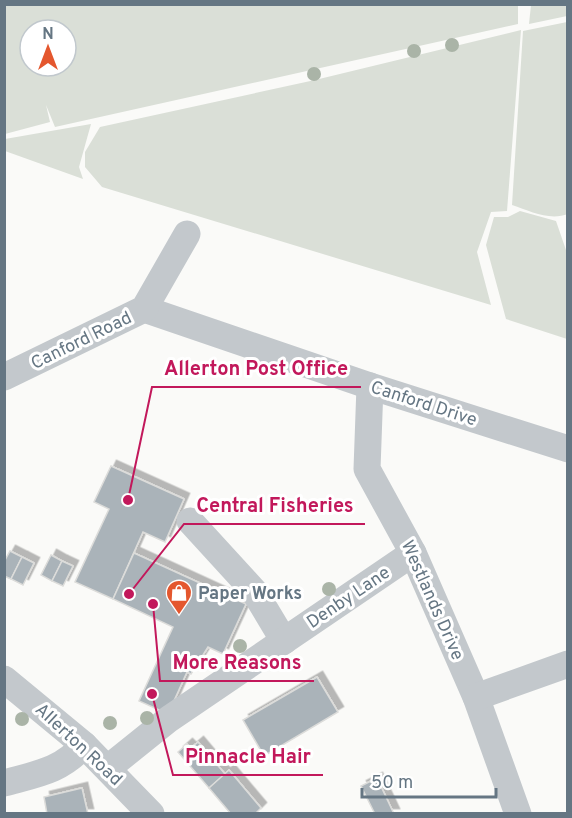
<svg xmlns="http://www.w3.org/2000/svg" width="572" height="818" font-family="Overpass,sans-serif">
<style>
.green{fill:#dadfd7;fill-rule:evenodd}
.building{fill:#aab3b9;stroke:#dcdcda;stroke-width:1.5;filter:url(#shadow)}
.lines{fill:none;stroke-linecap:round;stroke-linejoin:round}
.minor{stroke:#c3c8cc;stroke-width:27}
.tree{fill:#aab4a7}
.labels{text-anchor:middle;stroke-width:6;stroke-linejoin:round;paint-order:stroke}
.street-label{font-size:18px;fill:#657683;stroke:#fff}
.poi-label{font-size:18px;font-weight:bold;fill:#657683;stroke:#fff;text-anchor:start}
.leader{fill:none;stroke:#c2185b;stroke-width:2}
.callout-dot{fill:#c2185b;stroke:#fff;stroke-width:2}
.callout-label{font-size:20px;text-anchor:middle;font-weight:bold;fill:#c2185b;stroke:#fff;stroke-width:6;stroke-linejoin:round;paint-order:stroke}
</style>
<defs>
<filter id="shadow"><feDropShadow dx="5.5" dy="-5.5" stdDeviation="0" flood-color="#0004"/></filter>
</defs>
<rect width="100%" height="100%" fill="#fafaf8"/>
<g class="green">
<path d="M4,5L518,4V24L55,127L46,105L50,122L5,134ZM30,30H66V66H30Z"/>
<polygon points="531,5 567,5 567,16 529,24"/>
<path d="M567,22L568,214C549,221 530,211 512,205L523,31Z"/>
<polygon points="521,30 507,211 491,212 477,252 491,305 102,187 85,167 85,152 100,127 315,80"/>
<polygon points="91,124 79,167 83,179 5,151 5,139"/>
<polygon points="520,211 556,221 567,253 567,339 506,319 486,245 494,217 508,217"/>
</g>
<g class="building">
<polygon points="111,466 184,499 165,542 143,532 113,599 75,582 109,509 94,502"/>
<polygon points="10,551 22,557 11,579 4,576 4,562"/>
<polygon points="134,553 246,604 223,654 208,647 191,674 187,672 168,714 139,701 173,627 113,599"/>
<polygon points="51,555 62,561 52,581 41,575"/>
<polygon points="22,557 34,563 23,585 11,579"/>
<polygon points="62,561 73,566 63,586 52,581"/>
<polygon points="317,677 338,712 264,756 243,720"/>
<polygon points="198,742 225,774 209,788 178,752 187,744 191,748"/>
<polygon points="229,770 261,808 255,814 231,814 209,788"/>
<polygon points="377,778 394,814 375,814 361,786"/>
<polygon points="82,788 88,814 47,814 44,797"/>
</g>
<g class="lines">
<g class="minor">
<polyline points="144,309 370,386 568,449"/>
<polyline points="4,377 144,309 187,234"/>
<polyline points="370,386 367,469 413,553 476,697 518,814"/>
<polyline points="190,521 254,591 284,641"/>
<polyline points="4,679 84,745 151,814"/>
<polyline points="476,697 568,664"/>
<polyline points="108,768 169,719 413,553"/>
<path d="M4,783C37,774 61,771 84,745"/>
</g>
</g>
<g class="tree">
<circle cx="452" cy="45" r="7"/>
<circle cx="414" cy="51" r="7"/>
<circle cx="314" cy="74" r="7"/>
<circle cx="329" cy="589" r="7"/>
<circle cx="240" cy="646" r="7"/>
<circle cx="147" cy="718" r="7"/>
<circle cx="22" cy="719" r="7"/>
<circle cx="110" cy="723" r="7"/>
</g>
<defs>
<symbol id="shop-pin" viewBox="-11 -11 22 30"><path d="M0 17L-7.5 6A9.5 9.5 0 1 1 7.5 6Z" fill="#e4572e" stroke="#fff"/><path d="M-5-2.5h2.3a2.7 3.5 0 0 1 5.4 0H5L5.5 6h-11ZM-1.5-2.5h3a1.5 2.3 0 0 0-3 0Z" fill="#fff"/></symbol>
</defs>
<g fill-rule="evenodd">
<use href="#shop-pin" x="164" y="578" width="30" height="40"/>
</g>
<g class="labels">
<g class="street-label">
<text transform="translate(81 340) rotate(-26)" y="6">Canford Road</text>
<text transform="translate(424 403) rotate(18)" y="6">Canford Drive</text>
<text transform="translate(348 597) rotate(-34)" y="6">Denby Lane</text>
<text transform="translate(433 600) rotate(66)" y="6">Westlands Drive</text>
<text transform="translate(79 744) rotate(43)" y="6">Allerton Road</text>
</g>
<g class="poi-label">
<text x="198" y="599">Paper Works</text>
</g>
</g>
<path class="leader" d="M128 500L152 387H361M129 594L184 524H365M153 604L160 681H314M152 694L173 775H323"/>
<g class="callout-dot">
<circle cx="128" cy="500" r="6"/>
<circle cx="129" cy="594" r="6"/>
<circle cx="153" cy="604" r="6"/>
<circle cx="152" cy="694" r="6"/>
</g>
<g class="callout-label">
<text x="256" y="375">Allerton Post Office</text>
<text x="275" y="512">Central Fisheries</text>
<text x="237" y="669">More Reasons</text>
<text x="248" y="763">Pinnacle Hair</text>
</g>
<rect width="572" height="818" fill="none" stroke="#657683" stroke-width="12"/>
<g transform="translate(48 48)"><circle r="28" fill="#ffffff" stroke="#c1c8cd" stroke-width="1.5"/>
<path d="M0-4.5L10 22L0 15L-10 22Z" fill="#e4572e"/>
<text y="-9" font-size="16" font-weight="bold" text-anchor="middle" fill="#657683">N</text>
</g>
<path d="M362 788v9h134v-9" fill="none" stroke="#657683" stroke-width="3"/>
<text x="371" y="788" font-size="18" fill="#657683" stroke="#ffffff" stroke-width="4.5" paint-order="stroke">50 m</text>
</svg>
